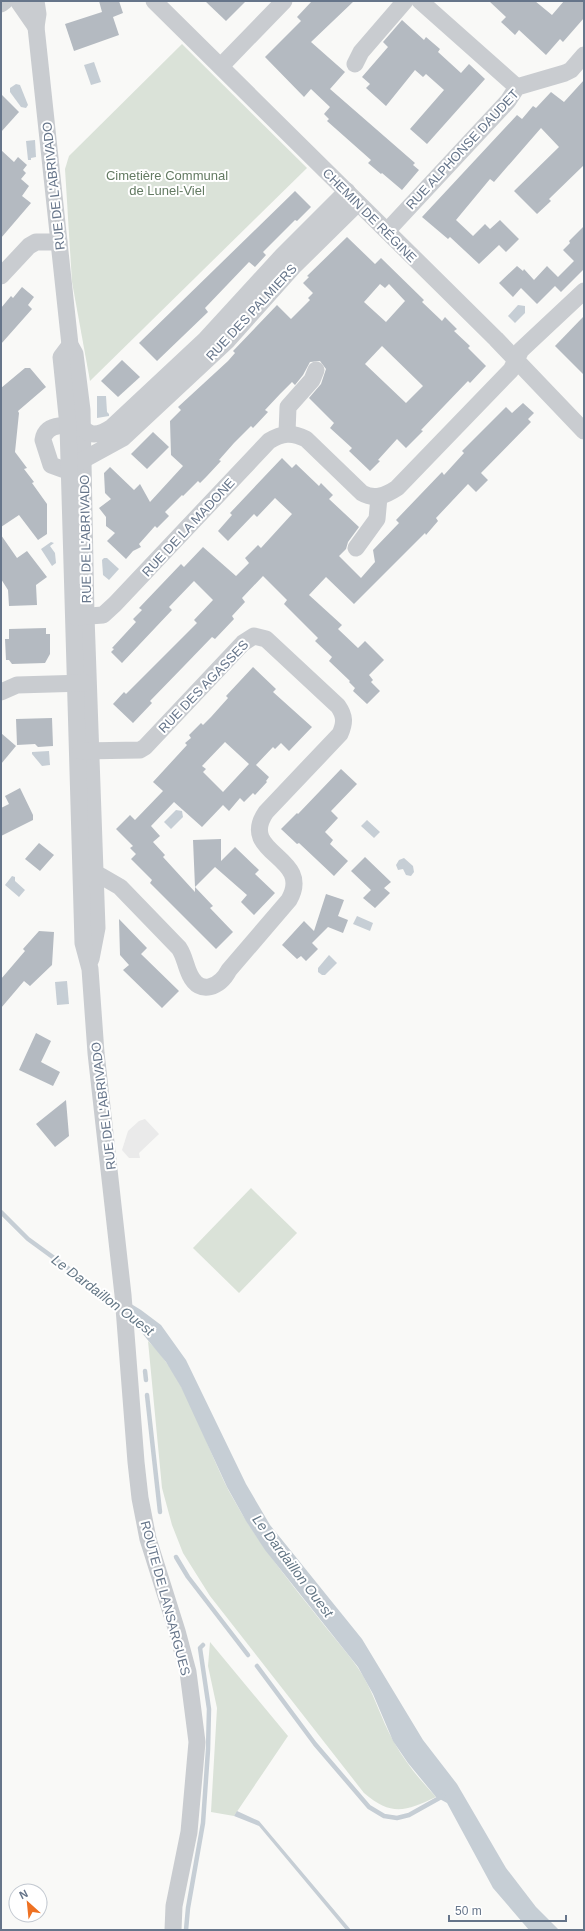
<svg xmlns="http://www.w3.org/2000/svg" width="585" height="1931" font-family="Helvetica,sans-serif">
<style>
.built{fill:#eaeaea}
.green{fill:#dae2d8}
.water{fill:#c6ced5}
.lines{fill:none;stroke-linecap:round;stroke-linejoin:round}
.stream{stroke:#c6ced5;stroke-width:4.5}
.building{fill:#b4bac1;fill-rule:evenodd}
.minor{stroke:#c9ccd0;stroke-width:17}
.labels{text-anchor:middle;stroke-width:4;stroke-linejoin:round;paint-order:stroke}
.street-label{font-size:13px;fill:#66758a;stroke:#fff}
.park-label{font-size:13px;fill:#637a62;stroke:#fff}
.water-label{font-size:14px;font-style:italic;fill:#637685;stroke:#fff}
</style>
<rect width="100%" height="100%" fill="#f9f9f7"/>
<polygon class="built" points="145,1119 159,1134 139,1153 140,1158 129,1158 122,1150 128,1131 139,1121"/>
<g class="green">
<polygon points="182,44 307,168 90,381 72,282 65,169 69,156"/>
<polygon points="251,1188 297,1233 239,1293 193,1248"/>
<path d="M148,1341C188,1378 207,1453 234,1500C260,1547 295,1588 328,1630C338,1642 349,1655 358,1668C374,1691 380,1718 394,1742C405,1762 420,1780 436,1797C406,1811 392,1817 364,1793L210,1596L183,1553L172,1525L162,1488Z"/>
<polygon points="210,1642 288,1736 234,1816 211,1812 217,1708 208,1666"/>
</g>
<g class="water">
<polygon points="94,62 101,82 91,85 84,65"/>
<polygon points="16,84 20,85 28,105 26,108 21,107 10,92 10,88"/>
<polygon points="35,140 36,157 31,158 31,160 28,160 26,141"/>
<polygon points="518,305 525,306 525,313 515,323 508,316"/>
<polygon points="97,396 106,396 107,412 109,414 109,416 97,418"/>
<polygon points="51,542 54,543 50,546 55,553 56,563 52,566 41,549"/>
<polygon points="104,558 107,558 119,569 109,580 103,575 102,560"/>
<polygon points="49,751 50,765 42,766 32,754 32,752"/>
<polygon points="176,810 182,811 183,817 171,829 164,822"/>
<polygon points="367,820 380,832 374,838 361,826"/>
<polygon points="404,858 413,866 414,872 411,876 406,875 403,869 398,870 396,865 399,860"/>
<polygon points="12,876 15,877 15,881 25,890 19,897 5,885"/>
<polygon points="357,916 373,923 370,931 353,924"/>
<polygon points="329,955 337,963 325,975 322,975 318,972 318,968"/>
<polygon points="67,981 69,1004 57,1005 55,982"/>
<polygon points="115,1294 141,1310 161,1325 186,1360 246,1484 270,1525 362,1639 423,1740 457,1784 506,1868 536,1907 559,1930 529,1930 493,1888 447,1803 436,1797 408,1763 393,1741 373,1694 358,1667 265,1550 246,1521 227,1487 181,1387 166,1362 137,1327 117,1318"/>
<polygon points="237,1811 259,1821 351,1930 346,1930 259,1826 234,1816"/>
</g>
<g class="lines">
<g class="stream">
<polyline points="1,1212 28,1239 120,1306"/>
<polyline points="145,1371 146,1380"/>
<polyline points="147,1395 160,1512"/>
<polyline points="176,1557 188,1577 248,1655"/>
<polyline points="257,1666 315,1744 369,1807 384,1816 397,1818 409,1815 443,1796"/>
<polyline points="186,1930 188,1908 203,1823 208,1750 209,1709 200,1648 203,1645"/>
</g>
</g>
<g class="building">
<polygon points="99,1 119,1 123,13 113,17 119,35 74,51 65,24 102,12"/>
<polygon points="205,1 246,1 226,21"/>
<polygon points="312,1 354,1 311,42 345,72 330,89 415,163 413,165 419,170 402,190 382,173 381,174 368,163 371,160 327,121 329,119 324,114 330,107 311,89 304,97 265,57 301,21 297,17"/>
<polygon points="489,1 535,1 552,15 564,1 584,1 584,18 563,42 560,39 546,55 519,30 515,35 501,22 506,17"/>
<polygon points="402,20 424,40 426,37 440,49 438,52 461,73 469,64 485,79 427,144 410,129 444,90 426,74 423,77 415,70 386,106 366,88 370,84 362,77 388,47 383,42"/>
<polygon points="584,80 584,165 549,199 551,201 537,214 514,191 559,147 541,128 494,182 490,179 456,220 473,236 485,224 490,229 500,220 519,239 506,252 499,245 479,264 450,237 448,239 422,217 517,115 522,119 533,106 536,108 551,92 564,102"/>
<polygon points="1,94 19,112 1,132"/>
<polygon points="1,150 14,162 18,157 27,165 23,170 26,173 21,179 29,186 22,196 31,203 1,238"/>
<polygon points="295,191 311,207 297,221 295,220 263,252 266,255 255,267 249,262 205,308 208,312 157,361 139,343"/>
<polygon points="584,226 584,272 583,270 561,292 555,286 537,304 521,288 513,297 499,283 517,266 523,271 524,269 534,280 547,266 558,277 574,261 563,250 570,243 569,241"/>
<path d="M347,237L375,264L381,258L424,300L422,302L442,321L445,317L457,329L454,331L470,346L468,348L486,366L470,383L468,381L421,430L423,431L406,448L397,439L378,460L380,461L370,471L349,451L352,448L330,428L334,423L309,398L321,384L326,369L320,361L310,362L303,375L295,385L292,382L281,393L265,410L268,412L253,428L251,426L234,443L219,460L221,461L207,476L200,483L198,481L183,496L182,495L165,512L169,516L157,528L155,526L139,544L141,547L133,551L126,559L107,541L115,533L106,526V517L99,508L111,499L105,493L104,473L110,467L134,490L140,484L150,502L183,466L171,455L170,421L181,410L178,407L228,361L235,353L233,351L277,305L291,319L310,300L308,298L313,293L303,283L309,277L307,276ZM380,284L385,288L389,284L405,301L386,322L364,302ZM382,346L423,386L406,403L365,364Z"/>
<polygon points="22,287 34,297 28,305 32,309 1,344 1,308 11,296 13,298"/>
<polygon points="584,316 584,375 555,346"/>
<polygon points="122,360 140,377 118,397 101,381"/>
<polygon points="25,368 30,368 46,387 18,411 19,413 15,452 27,468 24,469 34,482 32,483 47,504 47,534 38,540 19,515 1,527 1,388"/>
<polygon points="523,403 534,413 528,419 531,422 481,473 488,480 476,492 468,484 436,518 438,521 426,535 425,533 354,604 326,577 309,595 342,625 338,629 358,648 365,641 384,660 369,675 373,680 371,682 380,691 367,704 353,691 355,688 349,682 350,681 329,661 332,657 315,641 318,638 284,604 287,600 263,576 242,598 245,602 232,616 234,619 215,639 212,637 184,666 150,701 152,703 133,723 113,704 124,692 126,694 197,623 194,620 213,600 194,581 169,607 172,610 122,663 111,652 114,649 112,648 136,622 133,619 142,610 139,608 181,564 184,567 203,547 236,576 249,563 245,558 258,545 261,548 292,514 275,498 257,517 254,514 228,541 218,531 232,515 230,513 282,458 292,468 296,464 319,486 321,483 333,495 329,499 359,527 348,542 346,549 339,556 361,578 375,562 373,550 399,523 396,520 442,472 444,475 464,453 462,451 506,407 512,413"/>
<polygon points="153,432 169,447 147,469 131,454"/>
<polygon points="1,535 17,558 27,551 47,577 36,585 37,605 9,606 8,590 1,579"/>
<polygon points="46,628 46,634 50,634 50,654 45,663 12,664 9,660 6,660 5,639 9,639 9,629"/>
<path d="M253,667L276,689L273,692L312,727L289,751L281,743L275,749L273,747L256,765L269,777L266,781L267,782L255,795L253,793L244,802L240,798L229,811L223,805L202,827L174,802L151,826L160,836L153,842L165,855L163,857L195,892V887L213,906L210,908L233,932L216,949L150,883L152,880L131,859L136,854L130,848L133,846L116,829L130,815L135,820L163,791L153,782L187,745L185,743L191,738L189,735L201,723L203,725L211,717L228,698L226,696ZM225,742L249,764L223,792L203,772L206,769L202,766Z"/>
<polygon points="52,718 53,746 38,747 35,744 17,745 16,719"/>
<polygon points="1,733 16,746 1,764"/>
<polygon points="341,769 357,784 331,811 338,818 325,832 333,840 330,844 348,861 334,876 299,843 297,844 281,829 297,813 298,814"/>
<polygon points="20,788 33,815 33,820 1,836 1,808 9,804 5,796"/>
<polygon points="221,839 221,861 235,847 259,870 255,874 275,893 254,915 241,902 247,895 215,867 195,887 193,840"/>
<polygon points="39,843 54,855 40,871 25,859"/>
<polygon points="365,857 391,882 384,888 390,893 375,908 363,898 371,890 351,871"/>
<polygon points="326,894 344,900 338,916 348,920 343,933 328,927 312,943 318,949 306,961 301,956 297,959 282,945 304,921 314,931"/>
<polygon points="119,919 147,948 141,954 179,991 162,1008 123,970 129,965 120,955"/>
<polygon points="39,931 54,932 52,965 30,986 24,981 1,1008 1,979 25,951 23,949"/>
<polygon points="36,1033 51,1041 41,1062 60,1072 53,1086 19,1070"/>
<polygon points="66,1100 69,1136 55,1147 36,1124"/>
</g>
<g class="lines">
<g class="minor">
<polyline points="18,1 36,27"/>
<polyline points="36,1 38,14 36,27 70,345 75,354 82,410 86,616 97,928 91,959"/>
<polyline points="154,1 496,339 584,431"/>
<polyline points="420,1 517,87"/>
<polyline points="1,4 5,1"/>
<polyline points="355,64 361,52 405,1"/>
<polyline points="221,66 284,1"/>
<path d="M347,191L282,256L205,340L112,427C106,431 101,434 94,434C90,434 86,431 83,429C69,425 46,421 43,440L51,465L62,469L70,467L123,438L227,341L293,267L358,203"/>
<polyline points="387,231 508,101 517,87 565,73 571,70 584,55"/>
<polyline points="1,276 29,246 36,242 59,242"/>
<polyline points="70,345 61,357 68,426 83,943 90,969 96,1053 123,1295 136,1462 140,1498 148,1539 177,1631 188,1672 197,1742 189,1832 174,1906 173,1930"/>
<polyline points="287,433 288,407 312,380 316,370"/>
<polyline points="356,548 377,519 379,497"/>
<path d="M76,617L103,615L115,604L269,441C282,433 292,432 306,439L362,493C374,500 385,496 397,488L511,370L521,350L584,291"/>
<polyline points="1,692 17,685 85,683"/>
<path d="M81,751L140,750L145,747L243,643L254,636L266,639L338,706C345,716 345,723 340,734L266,812C237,854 314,856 289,900L229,970C220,987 200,996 190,975C185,965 185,957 179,948L120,887L101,876H84"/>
</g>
</g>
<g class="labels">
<g class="street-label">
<text transform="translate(462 149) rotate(-47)" y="5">RUE ALPHONSE DAUDET</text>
<text transform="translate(53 186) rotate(-96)" y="5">RUE DE L'ABRIVADO</text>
<text transform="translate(370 215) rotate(45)" y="5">CHEMIN DE RÉGINE</text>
<text transform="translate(251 312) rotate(-47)" y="5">RUE DES PALMIERS</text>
<text transform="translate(188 527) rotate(-47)" y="5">RUE DE LA MADONE</text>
<text transform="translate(85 539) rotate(-91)" y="5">RUE DE L'ABRIVADO</text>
<text transform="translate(203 686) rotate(-46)" y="5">RUE DES AGASSES</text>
<text transform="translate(103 1106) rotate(-97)" y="5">RUE DE L'ABRIVADO</text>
<text transform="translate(166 1598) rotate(75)" y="5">ROUTE DE LANSARGUES</text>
</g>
<g class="park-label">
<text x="167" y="180">Cimetière Communal<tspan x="167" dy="15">de Lunel-Viel</tspan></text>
</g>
<g class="water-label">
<text transform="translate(103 1295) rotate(37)" y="5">Le Dardaillon Ouest</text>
<text transform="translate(293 1566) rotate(53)" y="5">Le Dardaillon Ouest</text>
</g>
</g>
<rect width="585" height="1931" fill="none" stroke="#66758a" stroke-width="4"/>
<g transform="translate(28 1903) rotate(333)"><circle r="19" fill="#ffffff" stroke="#c2c8d0"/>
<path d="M0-3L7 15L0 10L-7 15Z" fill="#ee7122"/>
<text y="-6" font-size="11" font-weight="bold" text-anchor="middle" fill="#66758a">N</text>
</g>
<path d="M449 1915v6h117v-6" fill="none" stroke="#66758a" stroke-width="2"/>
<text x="455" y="1915" font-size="12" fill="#66758a" stroke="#ffffff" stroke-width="3" paint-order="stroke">50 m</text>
</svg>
